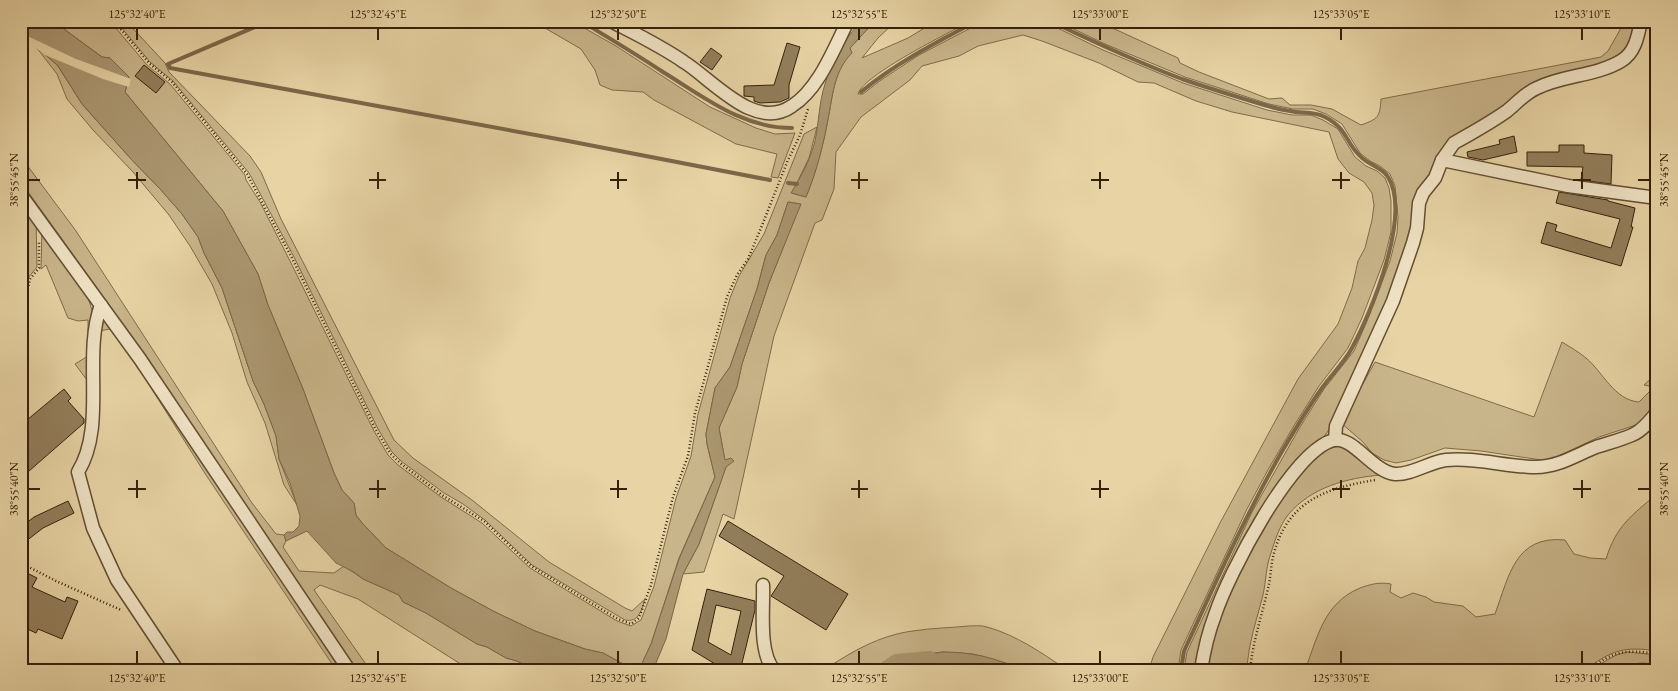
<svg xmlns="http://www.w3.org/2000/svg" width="1678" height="691" font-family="'EB Garamond',serif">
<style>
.green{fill:#c9b58a;stroke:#7f6b4a}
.water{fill:#aa9670;stroke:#7b6748}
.pier{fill:#e7d3a4}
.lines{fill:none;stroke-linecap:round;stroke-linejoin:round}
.stream{stroke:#7b6748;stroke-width:4}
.canal{stroke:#aa9670;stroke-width:14}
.building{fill:#927e5b;stroke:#35210b;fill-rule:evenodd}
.minor-casing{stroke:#624e31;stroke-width:15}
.path{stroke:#35210b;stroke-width:2.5;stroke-dasharray:1 2.5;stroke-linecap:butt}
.minor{stroke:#efe2c4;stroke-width:12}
.ticks{fill:none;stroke:#35210b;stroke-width:2}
.neatline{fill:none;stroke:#35210b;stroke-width:2}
.ticks-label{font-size:12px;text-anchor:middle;fill:#35210b}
</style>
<rect width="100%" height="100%" fill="#e7d3a4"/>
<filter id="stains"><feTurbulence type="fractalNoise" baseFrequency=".004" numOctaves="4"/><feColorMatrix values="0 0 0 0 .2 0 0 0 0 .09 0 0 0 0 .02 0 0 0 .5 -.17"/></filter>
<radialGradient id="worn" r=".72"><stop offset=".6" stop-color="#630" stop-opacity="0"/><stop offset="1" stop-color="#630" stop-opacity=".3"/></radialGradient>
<g class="green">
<path d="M53,21H110L147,65L170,84L245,175L246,180L260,202L289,259L374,431L388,455L398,465L441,497L482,523L530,568L617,621L631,626L641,620L654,586L676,498L691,456L698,414L730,298L739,276L764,234L804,134L817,127L809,158L792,193L806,197C817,170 824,142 829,114C833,92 835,70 851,53L850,48L875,21H896L878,38L862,58L908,38L936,21H971C950,32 863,75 858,94H863L881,80L919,55L984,21H1043L1103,50L1183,83L1267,110L1292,115H1311L1323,120L1338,129L1355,157L1366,166L1377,171L1385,178L1389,188L1391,201V232L1384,260L1362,318L1348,348L1319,386L1295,424L1269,468L1247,509L1187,637L1181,650L1178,670H1149L1153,657L1220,523L1298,379L1338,324L1352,288L1358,261L1365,248L1372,220L1374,205L1372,193L1364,182L1349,173L1338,159L1329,132L1232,112L1196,101L1154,83L1138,82L1099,63L1042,41L1023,35L978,46L959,56L922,66L910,80L861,117L836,152L834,189L822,220L815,223L774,336L734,519L723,514L704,572L683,574L699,544L726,467L719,428L737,387L742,364L769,283L800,204L788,202L777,235L766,255L757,289L730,367L715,388L706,434L707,444L715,477L679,558L651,644L639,670H634L603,653L585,649L535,631L495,612L451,588L386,548L362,523L356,515L354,503L342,490L334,473L303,389L268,305L258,274L223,211L125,92L129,77L110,58L102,57Z"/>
<path d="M116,21H126L165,63L169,72L250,156L261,172L281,219L394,440L413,458L472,500L549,562L625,608L632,611L645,599C642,609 639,623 625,620L532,565L485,520L463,504L444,493L401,461L392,452L378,429L294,257L249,173L173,81L150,62Z"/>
<polygon points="533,21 572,21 616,46 710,107 756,128 775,134 795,133 778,178 771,177 777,154 736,144 654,100 643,92 612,90 600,85 595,70 581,49"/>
<path d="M1057,21H1097L1178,58L1180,63L1199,72L1269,99L1282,98L1290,105H1311L1332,109L1361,125C1378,119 1380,117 1381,99L1601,57L1608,51L1625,21H1637L1634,37L1620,57L1506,107L1452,140L1413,227L1398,275L1332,425L1326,434L1259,518L1198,670H1184L1187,652L1252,512L1300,427L1324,389L1354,351L1367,321L1390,261L1397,233L1398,217L1395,186L1390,174L1380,166L1370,161L1360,153L1342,124L1326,114L1313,109H1293L1269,104L1185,77L1105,44Z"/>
<polygon points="30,39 58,66 82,104 131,159 161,190 182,214 198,237 204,253 222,288 253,381 264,404 276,436 279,459 297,505 284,485 265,423 247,382 232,333 212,284 190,246 169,215 133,172 93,130 67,99 57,74"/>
<polygon points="21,157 76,231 252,503 276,534 284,535 286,541 283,547 299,571 334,573 344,566 363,579 399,595 403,602 426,613 477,644 487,647 506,658 517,661 535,670 470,670 358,599 320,585 314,590 370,670 356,670 237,496 149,360 21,182"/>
<polygon points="21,200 36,219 37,267 28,278 21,268"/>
<polygon points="42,228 87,295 93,313 90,384 75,364 88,356 88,320 78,321 68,318 46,265 41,269"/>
<polygon points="104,316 343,670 336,670 206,475 136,364 110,329 99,331"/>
<path d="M1562,342C1570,347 1579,352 1586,358C1603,372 1614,400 1639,402L1654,387L1644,385L1657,373V405L1647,416L1636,425L1599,437L1548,461L1481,451L1445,448L1411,460L1396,463L1384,460L1372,453L1363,442L1341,423L1375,362L1534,417Z"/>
<path d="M1339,445L1349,448L1381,475C1347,478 1311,487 1288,515C1280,525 1275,540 1271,553C1266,566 1266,581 1263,595C1257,619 1248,644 1247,670H1206L1216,630L1225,606L1251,549L1282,495L1319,453Z"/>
<path d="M1657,458V651C1624,646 1612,650 1585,670H1305C1318,636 1324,603 1360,588C1371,584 1379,582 1391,584L1390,592L1401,598L1413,593L1426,597L1434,602L1463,606L1476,617L1495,614C1509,576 1515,535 1565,540L1574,554L1590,558L1606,559C1616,526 1632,515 1657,494L1653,464Z"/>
<path d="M968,626C974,626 981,625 987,627C1016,635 1042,653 1067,670H1020L1009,664L973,654L943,652L922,655L884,670H824C851,652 880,635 913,631C931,628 949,628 968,626Z"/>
<polygon points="1627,652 1657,655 1657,664 1642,663 1595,667 1616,655"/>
</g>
<g class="water">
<polygon points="21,21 53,21 102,57 110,58 129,77 125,92 223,211 258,274 268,305 303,389 334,473 342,490 354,503 356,515 362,523 386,548 451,588 495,612 535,631 585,649 603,653 634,670 535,670 517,661 506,658 487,647 477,644 426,613 403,602 399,595 363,579 354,572 336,563 307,531 286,541 284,535 287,532 293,532 299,526 300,516 290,483 279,459 276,436 264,404 253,381 222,288 204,253 198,237 182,214 161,190 131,159 82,104 58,66 21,33"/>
<path d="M861,21H875L850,48L852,53C835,70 833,92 829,114C824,142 817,171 806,197L791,193C801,177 810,160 815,141C819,122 819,102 825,84C832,60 845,39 861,21Z"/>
<polygon points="788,202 801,204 769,283 742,364 737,387 719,428 725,460 731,458 734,461 726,467 699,544 683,574 666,639 653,670 639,670 651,644 679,559 715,477 707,444 706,434 715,388 730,367 757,289 766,255 777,235"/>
<path d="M943,652C970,652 996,657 1020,670H884L922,655Z"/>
</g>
<polygon class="pier" points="21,33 76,59 131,79 129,87 103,79 45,55 21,36"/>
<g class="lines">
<g class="stream">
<polyline points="269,21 168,64 170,68 563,140 770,180"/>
<path d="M581,21C609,38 636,54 663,72C704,97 742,128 792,128"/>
<path d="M1050,21C1094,42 1137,62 1182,79C1205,87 1228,94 1251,101C1264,105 1276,109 1290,111C1303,114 1312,110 1325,117C1348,129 1345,142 1360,156C1368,165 1382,167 1388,177C1412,215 1371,313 1352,348C1344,363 1331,375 1322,388C1307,409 1294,431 1281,453C1247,513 1219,575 1190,638L1184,651L1181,670"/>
<path d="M861,92C896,63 937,42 977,21"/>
<polyline points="788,183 797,184"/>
</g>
<polyline class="canal" points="883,670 896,661 930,658"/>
</g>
<g class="building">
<polygon points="787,43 800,47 789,85 789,98 780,102 760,103 754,101 754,97 744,96 744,86 774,85"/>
<polygon points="711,48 722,56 712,70 700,62"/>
<polygon points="144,65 165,82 156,93 135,76"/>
<polygon points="1514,136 1517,152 1483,160 1468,157 1467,152 1500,144 1499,140"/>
<polygon points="1559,145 1584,145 1584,153 1612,155 1611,184 1581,180 1583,167 1527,166 1527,152 1559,152"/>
<polygon points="1559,192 1608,200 1608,201 1635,208 1631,227 1633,227 1621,266 1541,243 1547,222 1557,225 1555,231 1611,248 1620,219 1556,203"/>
<polygon points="64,389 71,398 68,401 84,419 84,423 21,478 21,425"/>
<polygon points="68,501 74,513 43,528 21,545 21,527 34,517"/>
<polygon points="728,521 848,594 826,630 771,596 784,576 719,536"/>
<polygon points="27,573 37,578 32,587 65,602 67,597 78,601 62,639 38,629 36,633 21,626 21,582"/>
<path d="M707,589L755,601V610L742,663L738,670H725L692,650ZM716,605L741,611L731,655L708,642Z"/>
</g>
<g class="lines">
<defs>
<g id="minor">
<path d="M611,21C636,34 661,46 684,62C713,80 755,132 792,106C819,89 834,48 848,21"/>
<polyline points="1442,160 1568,186 1657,198"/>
<polyline points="21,195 140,359 349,670"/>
<path d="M101,305C82,356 107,425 78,472L93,528L117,580L177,670"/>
<path d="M1335,440L1336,426L1393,301L1413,243L1417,228L1419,203L1423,193L1435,178L1442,160L1454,143C1472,133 1490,123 1507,111C1517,103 1525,93 1537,88C1563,75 1596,76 1621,61C1635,53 1638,36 1641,21"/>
<path d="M763,585C764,608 758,652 774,670"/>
<path d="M1201,670C1204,651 1208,633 1215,615C1228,575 1292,450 1334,440C1353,436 1373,472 1395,474C1412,475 1429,462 1446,460C1476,457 1506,467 1536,467C1558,467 1576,455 1596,447C1608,443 1621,440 1632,435C1642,431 1650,421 1657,412"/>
</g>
</defs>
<use href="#minor" class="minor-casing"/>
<g class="path">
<polyline points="114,21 149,63 172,82 247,174 292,258 376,430 390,453 400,463 442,495 484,521 531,566 618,619 631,624 639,618 651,585 673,497 688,456 695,413 727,297 737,275 748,259 761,228 788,160 800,135 808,109"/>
<polyline points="21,320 30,279 39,268 39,241"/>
<polyline points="21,563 56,581 121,610"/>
<path d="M1250,670C1253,640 1263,612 1269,584C1271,574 1271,563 1274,553C1288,501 1326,488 1375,480"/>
<path d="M1588,670C1614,651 1625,649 1657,654"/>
</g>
<use href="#minor" class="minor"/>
</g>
<path class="ticks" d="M137,28V40M378,28V40M618,28V40M859,28V40M1100,28V40M1341,28V40M1582,28V40M137,172V189M378,172V189M618,172V189M859,172V189M1100,172V189M1341,172V189M1582,172V189M28,180H40M128,180H146M369,180H386M610,180H627M851,180H868M1091,180H1109M1332,180H1350M1573,180H1591M1638,180H1650M137,480V498M378,480V498M618,480V498M859,480V498M1100,480V498M1341,480V498M1582,480V498M28,489H40M128,489H146M369,489H386M610,489H627M851,489H868M1091,489H1109M1332,489H1350M1573,489H1591M1638,489H1650M137,651V664M378,651V664M618,651V664M859,651V664M1100,651V664M1341,651V664M1582,651V664"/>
<rect width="1678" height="691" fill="none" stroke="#e7d3a4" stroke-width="55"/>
<rect x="28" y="28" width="1622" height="636" class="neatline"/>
<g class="ticks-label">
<text x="137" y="18">125°32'40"E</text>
<text x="378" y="18">125°32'45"E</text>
<text x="618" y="18">125°32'50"E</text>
<text x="859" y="18">125°32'55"E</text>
<text x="1100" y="18">125°33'00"E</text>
<text x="1341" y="18">125°33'05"E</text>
<text x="1582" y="18">125°33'10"E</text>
<text transform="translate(14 180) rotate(-90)" y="4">38°55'45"N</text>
<text transform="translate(1664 180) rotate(-90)" y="4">38°55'45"N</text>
<text transform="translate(14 489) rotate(-90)" y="4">38°55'40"N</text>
<text transform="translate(1664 489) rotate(-90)" y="4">38°55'40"N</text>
<text x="137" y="682">125°32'40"E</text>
<text x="378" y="682">125°32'45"E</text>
<text x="618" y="682">125°32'50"E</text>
<text x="859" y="682">125°32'55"E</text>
<text x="1100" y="682">125°33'00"E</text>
<text x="1341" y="682">125°33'05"E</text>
<text x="1582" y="682">125°33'10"E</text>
</g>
<rect width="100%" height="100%" filter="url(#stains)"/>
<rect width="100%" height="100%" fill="url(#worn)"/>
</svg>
